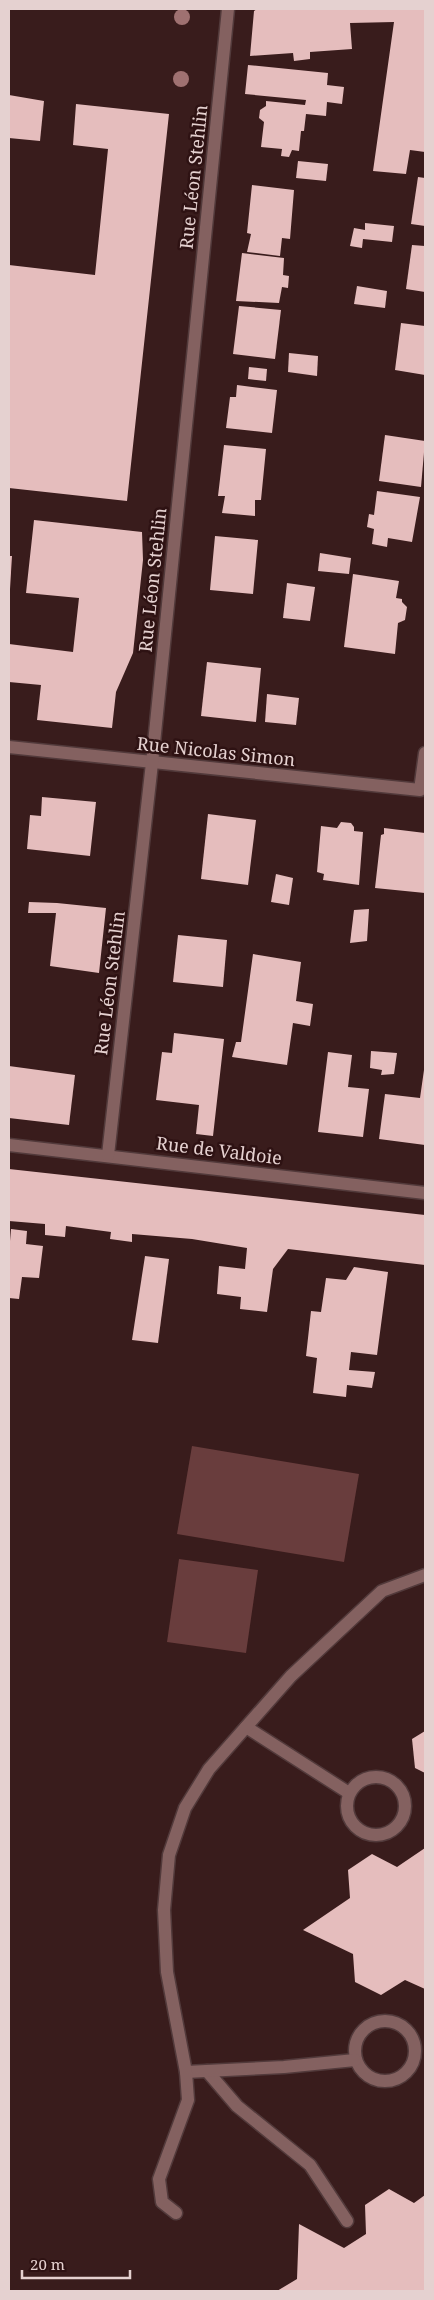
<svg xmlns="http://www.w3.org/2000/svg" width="434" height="2300" font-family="'Noto Serif',serif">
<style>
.green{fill:#693d3d}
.building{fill:#e5bdbd}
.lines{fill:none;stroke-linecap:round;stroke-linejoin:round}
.minor-casing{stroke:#523a3b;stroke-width:15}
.minor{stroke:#846160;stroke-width:12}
.tree{fill:#9f7171}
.labels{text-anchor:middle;stroke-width:5;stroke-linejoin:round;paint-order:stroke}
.street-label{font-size:18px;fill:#e5d1d0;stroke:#2e1213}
</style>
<rect width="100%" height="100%" fill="#391c1c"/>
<g class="green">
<polygon points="192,1446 359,1474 344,1562 177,1534"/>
<polygon points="179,1559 258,1570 246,1653 167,1642"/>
</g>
<g class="building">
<polygon points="257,9 425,9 425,152 410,150 406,174 373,171 394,22 350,23 352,49 310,52 310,59 294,61 293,53 250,56 254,11"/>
<polygon points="248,65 328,73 327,85 344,87 342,104 327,102 326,116 306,114 304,131 301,131 299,151 292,150 289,157 281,156 282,149 261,147 264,122 259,118 260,110 266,106 266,101 305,105 306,100 245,94"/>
<polygon points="9,95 44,101 40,141 9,138"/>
<polygon points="76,104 169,114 127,501 9,488 9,265 95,275 108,149 73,145"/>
<polygon points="298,161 328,164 326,181 296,178"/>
<polygon points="418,177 425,178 425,226 411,224"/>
<polygon points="252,185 294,190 290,239 282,238 280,256 247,252 251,234 247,233"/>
<polygon points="365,223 394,226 392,242 363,239 362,248 350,246 354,228 365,230"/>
<polygon points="412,245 425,246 425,292 406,289"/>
<polygon points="242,253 284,258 283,275 289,276 288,288 282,287 279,303 236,301"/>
<polygon points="357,286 387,291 385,308 354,304"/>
<polygon points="239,306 281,310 275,359 233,354"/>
<polygon points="401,323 425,326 425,375 395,370"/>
<polygon points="289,353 318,356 317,376 288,372"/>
<polygon points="249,367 267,369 266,381 248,379"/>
<polygon points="237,385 277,390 272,433 226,428 230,397 236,397"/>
<polygon points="385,435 425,441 421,487 379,481"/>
<polygon points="224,445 266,449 261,500 255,500 255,516 222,513 225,496 218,496"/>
<polygon points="377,491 420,497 412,542 388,538 387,547 372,544 374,529 367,527 369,514 374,515"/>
<polygon points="34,520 142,532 143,560 133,653 116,692 112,728 37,720 41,685 9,682 9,644 73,652 79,598 26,593"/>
<polygon points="215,536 258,540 253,594 210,590"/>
<polygon points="320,553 351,558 349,574 318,571"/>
<polygon points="9,556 12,556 10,589 9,589"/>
<polygon points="353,574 399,581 396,598 402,599 402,602 407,607 405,620 398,623 395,654 344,647"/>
<polygon points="287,583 315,587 310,621 283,618"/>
<polygon points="207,662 261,668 256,722 201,716"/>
<polygon points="267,694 299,698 296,725 265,722"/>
<polygon points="42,797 96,802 90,856 27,849 30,815 41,816"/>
<polygon points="208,814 256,820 248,885 201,879"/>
<polygon points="341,822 351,823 354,827 354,831 363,832 359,885 323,880 324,874 317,872 321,826 337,828"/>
<polygon points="384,828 425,833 425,893 375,888 381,835 384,834"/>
<polygon points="276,874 293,878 289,905 271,902"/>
<polygon points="29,902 57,903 106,908 99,973 50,966 56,913 28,913"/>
<polygon points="369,909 367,941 350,943 354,910"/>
<polygon points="178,935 227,940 223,987 173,982"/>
<polygon points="253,954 301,962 296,1001 313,1004 310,1026 293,1023 287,1065 232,1057 236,1042 241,1042"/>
<polygon points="174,1033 224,1039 213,1136 196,1134 199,1105 156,1100 162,1052 172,1053"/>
<polygon points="371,1051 397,1053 394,1074 381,1075 382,1070 370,1068"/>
<polygon points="328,1052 352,1055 348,1087 369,1089 363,1137 318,1132"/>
<polygon points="9,1066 75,1075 69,1125 9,1118"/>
<polygon points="424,1070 425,1145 379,1139 385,1094 420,1098"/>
<polygon points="9,1169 425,1215 425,1265 288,1249 273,1269 267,1312 240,1309 241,1297 217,1294 219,1266 245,1269 247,1248 192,1239 132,1234 132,1242 110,1239 111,1232 66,1226 65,1237 45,1235 45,1224 9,1221"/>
<polygon points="11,1229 27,1231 26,1244 43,1246 39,1278 22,1277 19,1299 9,1298 9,1253"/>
<polygon points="145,1256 169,1259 158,1343 132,1340"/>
<polygon points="354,1267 388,1272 377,1355 351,1352 349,1370 375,1372 372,1388 347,1385 346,1397 313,1393 317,1358 306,1356 311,1311 321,1312 326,1278 346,1280"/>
<polygon points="425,1731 425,1773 415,1768 412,1739"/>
<polygon points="425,1848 425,1989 405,1980 381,1995 355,1982 353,1954 303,1930 350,1898 348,1870 372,1854 397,1867"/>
<polygon points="389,2189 414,2203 425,2195 425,2291 277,2291 297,2279 299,2224 344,2248 366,2234 365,2205"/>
</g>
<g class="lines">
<defs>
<g id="minor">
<polyline points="9,747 420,790 425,753"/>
<polyline points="9,1145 425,1193"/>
<polyline points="108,1155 152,763 228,9"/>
<polyline points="246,1727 349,1793"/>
<circle cx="376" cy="1806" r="29"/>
<circle cx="385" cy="2051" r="30"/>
<polyline points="207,2071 237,2106 310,2165 347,2221"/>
<polyline points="186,2072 284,2067 355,2060"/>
<polyline points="176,2213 162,2202 159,2179 188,2100 186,2072 167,1972 164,1910 169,1855 185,1808 209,1769 291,1676 382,1591 425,1575"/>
</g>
</defs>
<use href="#minor" class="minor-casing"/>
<use href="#minor" class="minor"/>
</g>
<g class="tree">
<circle cx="182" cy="17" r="8"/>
<circle cx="181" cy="79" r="8"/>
</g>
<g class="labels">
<g class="street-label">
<text transform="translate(194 177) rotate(-84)" y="6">Rue Léon Stehlin</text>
<text transform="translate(153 580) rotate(-84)" y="6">Rue Léon Stehlin</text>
<text transform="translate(216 752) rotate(6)" y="6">Rue Nicolas Simon</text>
<text transform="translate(110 983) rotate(-83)" y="6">Rue Léon Stehlin</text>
<text transform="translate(219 1151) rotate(7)" y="6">Rue de Valdoie</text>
</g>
</g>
<rect width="434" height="2300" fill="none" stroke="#e5d1d0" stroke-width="20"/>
<path d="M22 2270v8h108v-8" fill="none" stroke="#e5d1d0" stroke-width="2.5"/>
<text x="30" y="2270" font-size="15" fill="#e5d1d0" stroke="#2e1213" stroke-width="4" paint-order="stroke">20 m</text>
</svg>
